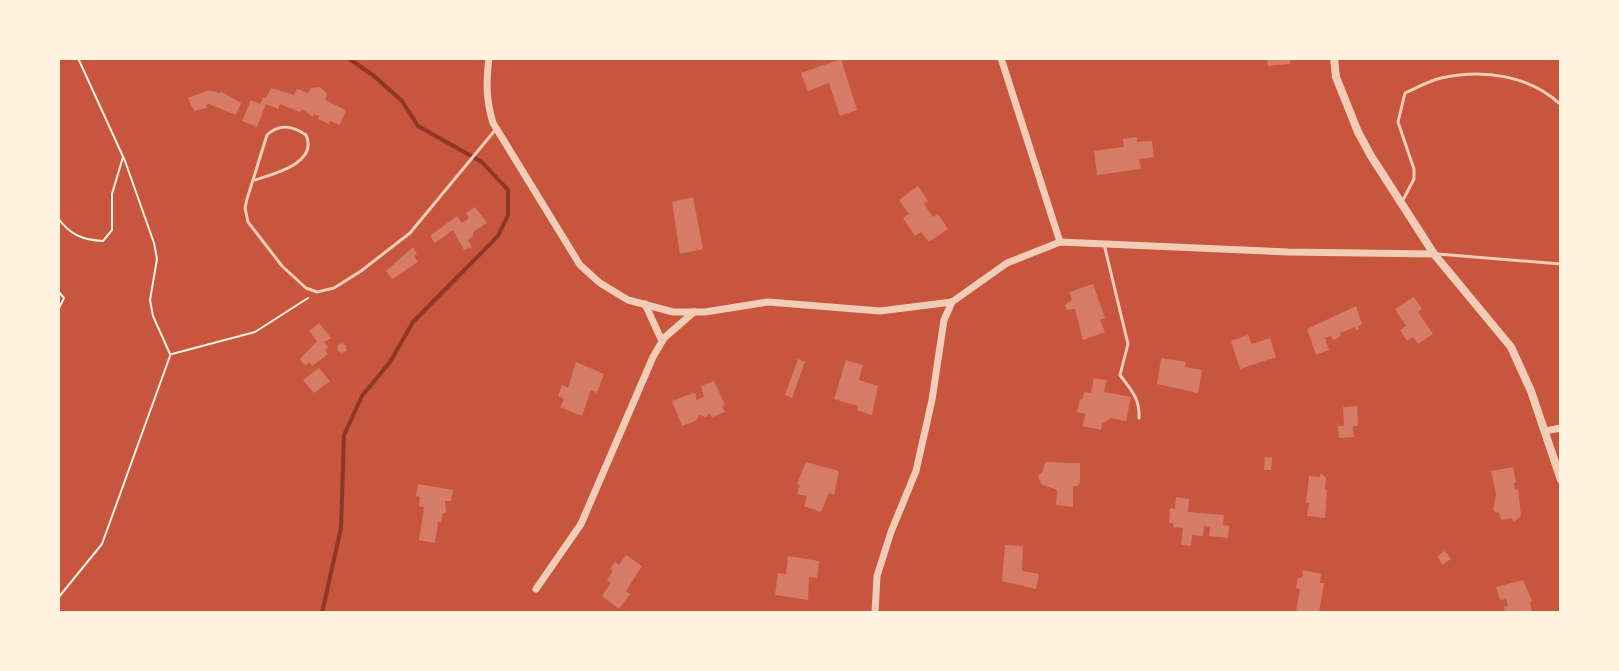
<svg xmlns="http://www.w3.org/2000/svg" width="1619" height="671" font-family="'Source Sans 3',sans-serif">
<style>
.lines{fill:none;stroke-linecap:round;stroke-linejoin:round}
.stream{stroke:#8f3625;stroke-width:4}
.building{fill:#d67c66}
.path{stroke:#fff3e0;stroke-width:2}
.service{stroke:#f1ccb7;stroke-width:3}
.minor{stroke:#f1ccb7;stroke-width:7}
.tertiary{stroke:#f1ccb7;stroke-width:8}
</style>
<rect width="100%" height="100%" fill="#c8553d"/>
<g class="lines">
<polyline class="stream" points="322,613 341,528 344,435 362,396 390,362 413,322 498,236 508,215 508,190 482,162 418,126 402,101 374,76 348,58"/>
</g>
<g class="building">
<polygon points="1267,58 1290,58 1290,64 1268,66"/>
<polygon points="841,59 857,110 840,116 829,83 808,91 801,73"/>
<polygon points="320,87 327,94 325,100 346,110 340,125 330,121 329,124 318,119 319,116 314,114 313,117 302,109 300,112 280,104 278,109 266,104 257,127 242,121 251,100 260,104 263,97 266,98 271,88 294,95 297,89 308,93 311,88"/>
<polygon points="209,90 219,93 222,92 241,103 236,115 209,104 206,105 207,108 194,111 188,98"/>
<polygon points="1137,137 1137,142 1152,141 1154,157 1139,159 1141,169 1097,175 1094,151 1124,147 1123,139"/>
<polygon points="918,186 928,201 924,204 933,217 938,214 948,229 929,242 921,232 915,236 903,218 909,214 899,200"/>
<polygon points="693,197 703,249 680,254 672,202"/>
<polygon points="475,207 487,223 473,232 473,236 468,240 472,247 464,250 453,230 435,243 430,236 457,216 462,223 469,218 466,213"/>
<polygon points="413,247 417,254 414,256 418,262 392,279 386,271"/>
<polygon points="1093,284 1105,318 1100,320 1105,332 1083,340 1075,309 1067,310 1065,305 1072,300 1069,292"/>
<polygon points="1414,297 1422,309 1418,312 1433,334 1418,344 1413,337 1407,341 1400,330 1406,326 1395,309"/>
<polygon points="1356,306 1362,324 1358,326 1359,329 1356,330 1355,327 1340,333 1341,336 1333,340 1331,336 1325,338 1329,350 1316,355 1307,329"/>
<polygon points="319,323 331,338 324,342 328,347 325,350 328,354 312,366 309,362 305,366 300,359 317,341 309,331"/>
<polygon points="1248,335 1252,344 1270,338 1276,357 1240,369 1231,341"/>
<polygon points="342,343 346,346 346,351 341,353 337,350 338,345"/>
<polygon points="1161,358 1186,362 1185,367 1202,370 1198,393 1157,384"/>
<polygon points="798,359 805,362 792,398 785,395"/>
<polygon points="846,360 863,365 859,380 878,386 872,415 857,410 858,406 834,399"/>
<polygon points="576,362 604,374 597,393 591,390 582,416 560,407 564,399 558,396 562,385 568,388"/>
<polygon points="319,368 330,381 314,393 303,380"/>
<polygon points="1094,378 1107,380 1104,392 1131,397 1126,421 1111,418 1102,424 1101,430 1083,426 1085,414 1077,412 1080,399 1082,400 1084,392 1091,393"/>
<polygon points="714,381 725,405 722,406 725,412 712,417 710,413 706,417 699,415 696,421 682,426 672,401 693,393 696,394 696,400 704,397 701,386"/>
<polygon points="1357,406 1358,426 1353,426 1354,437 1339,438 1338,426 1344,426 1343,407"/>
<polygon points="1265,457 1272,458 1271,470 1264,470"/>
<polygon points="806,462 839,471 834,495 829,493 821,512 804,506 807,496 797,494 800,485 797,484"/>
<polygon points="1045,462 1080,463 1080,482 1078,486 1073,486 1073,507 1056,505 1057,490 1041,484 1038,476 1043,471"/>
<polygon points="1513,467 1516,483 1514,483 1515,490 1518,489 1521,516 1514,522 1511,518 1501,520 1499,512 1496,513 1493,510 1496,494 1491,471"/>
<polygon points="1321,473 1326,478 1325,489 1327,490 1325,518 1307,516 1309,503 1306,503 1309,476 1320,477"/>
<polygon points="418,484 453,490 451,501 445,501 446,513 443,513 441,522 438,522 435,543 419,540 424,507 419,506 420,497 416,496"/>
<polygon points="1176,497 1189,499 1188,512 1224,515 1223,525 1229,526 1228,538 1209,536 1210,527 1204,526 1203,536 1192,535 1191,546 1181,545 1183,528 1173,527 1173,523 1169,523 1170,508 1175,509"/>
<polygon points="1005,545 1023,546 1022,571 1039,574 1036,589 1002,581"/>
<polygon points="1445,551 1451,559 1442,565 1437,556"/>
<polygon points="626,555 642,566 626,591 630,594 619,609 602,596 611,583 607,580 613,571 610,569 615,562 619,565"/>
<polygon points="788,556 819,561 817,578 809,577 808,600 775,595 778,573 786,574"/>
<polygon points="1303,570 1321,574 1320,583 1324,583 1319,613 1296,612 1300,589 1296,588 1298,578 1302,578"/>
<polygon points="1523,580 1532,601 1530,602 1532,613 1505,613 1504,607 1508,605 1506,599 1500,600 1496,587"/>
</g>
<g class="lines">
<g class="path">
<polyline points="78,58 125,161 154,243 157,259 150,300 153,316 170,354"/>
<path d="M58,218C70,235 83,240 103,241L112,230V194L123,157"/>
<polyline points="58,291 64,298 58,310"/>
<polyline points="172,354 255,332 308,298"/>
<polyline points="58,598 102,544 170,356"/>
</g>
<g class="service">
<path d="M255,180C273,174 319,163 306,135C293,126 280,123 267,135L247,199L245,208L248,222L282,266L306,288L317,292L334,288L361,271L410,233L496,129"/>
<path d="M1403,200L1414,179V169L1398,122L1405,93C1416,88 1429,81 1441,78C1483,69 1530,75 1561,105"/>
<path d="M1104,244L1128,344L1120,375C1131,390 1140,398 1139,418"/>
<polyline points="1438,254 1561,264"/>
</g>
<g class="minor">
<path d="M489,58C486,82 486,100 493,123L580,265L600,283L628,300L673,312H705L768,302L880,311L952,302L1007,263L1060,242L1288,252L1434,254"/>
<polyline points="1001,58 1060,242"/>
<polyline points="645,304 662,341"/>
<polyline points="1545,431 1561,428"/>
<polyline points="536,589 581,524 653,357 664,338 694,312"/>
<polyline points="875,613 877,576 891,532 916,471 932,400 944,320 952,302"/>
</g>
<polyline class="tertiary" points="1334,58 1336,77 1358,132 1371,156 1434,254 1511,347 1531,391 1561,480"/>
</g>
<rect width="1619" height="671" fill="none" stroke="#fff3e0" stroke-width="120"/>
</svg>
